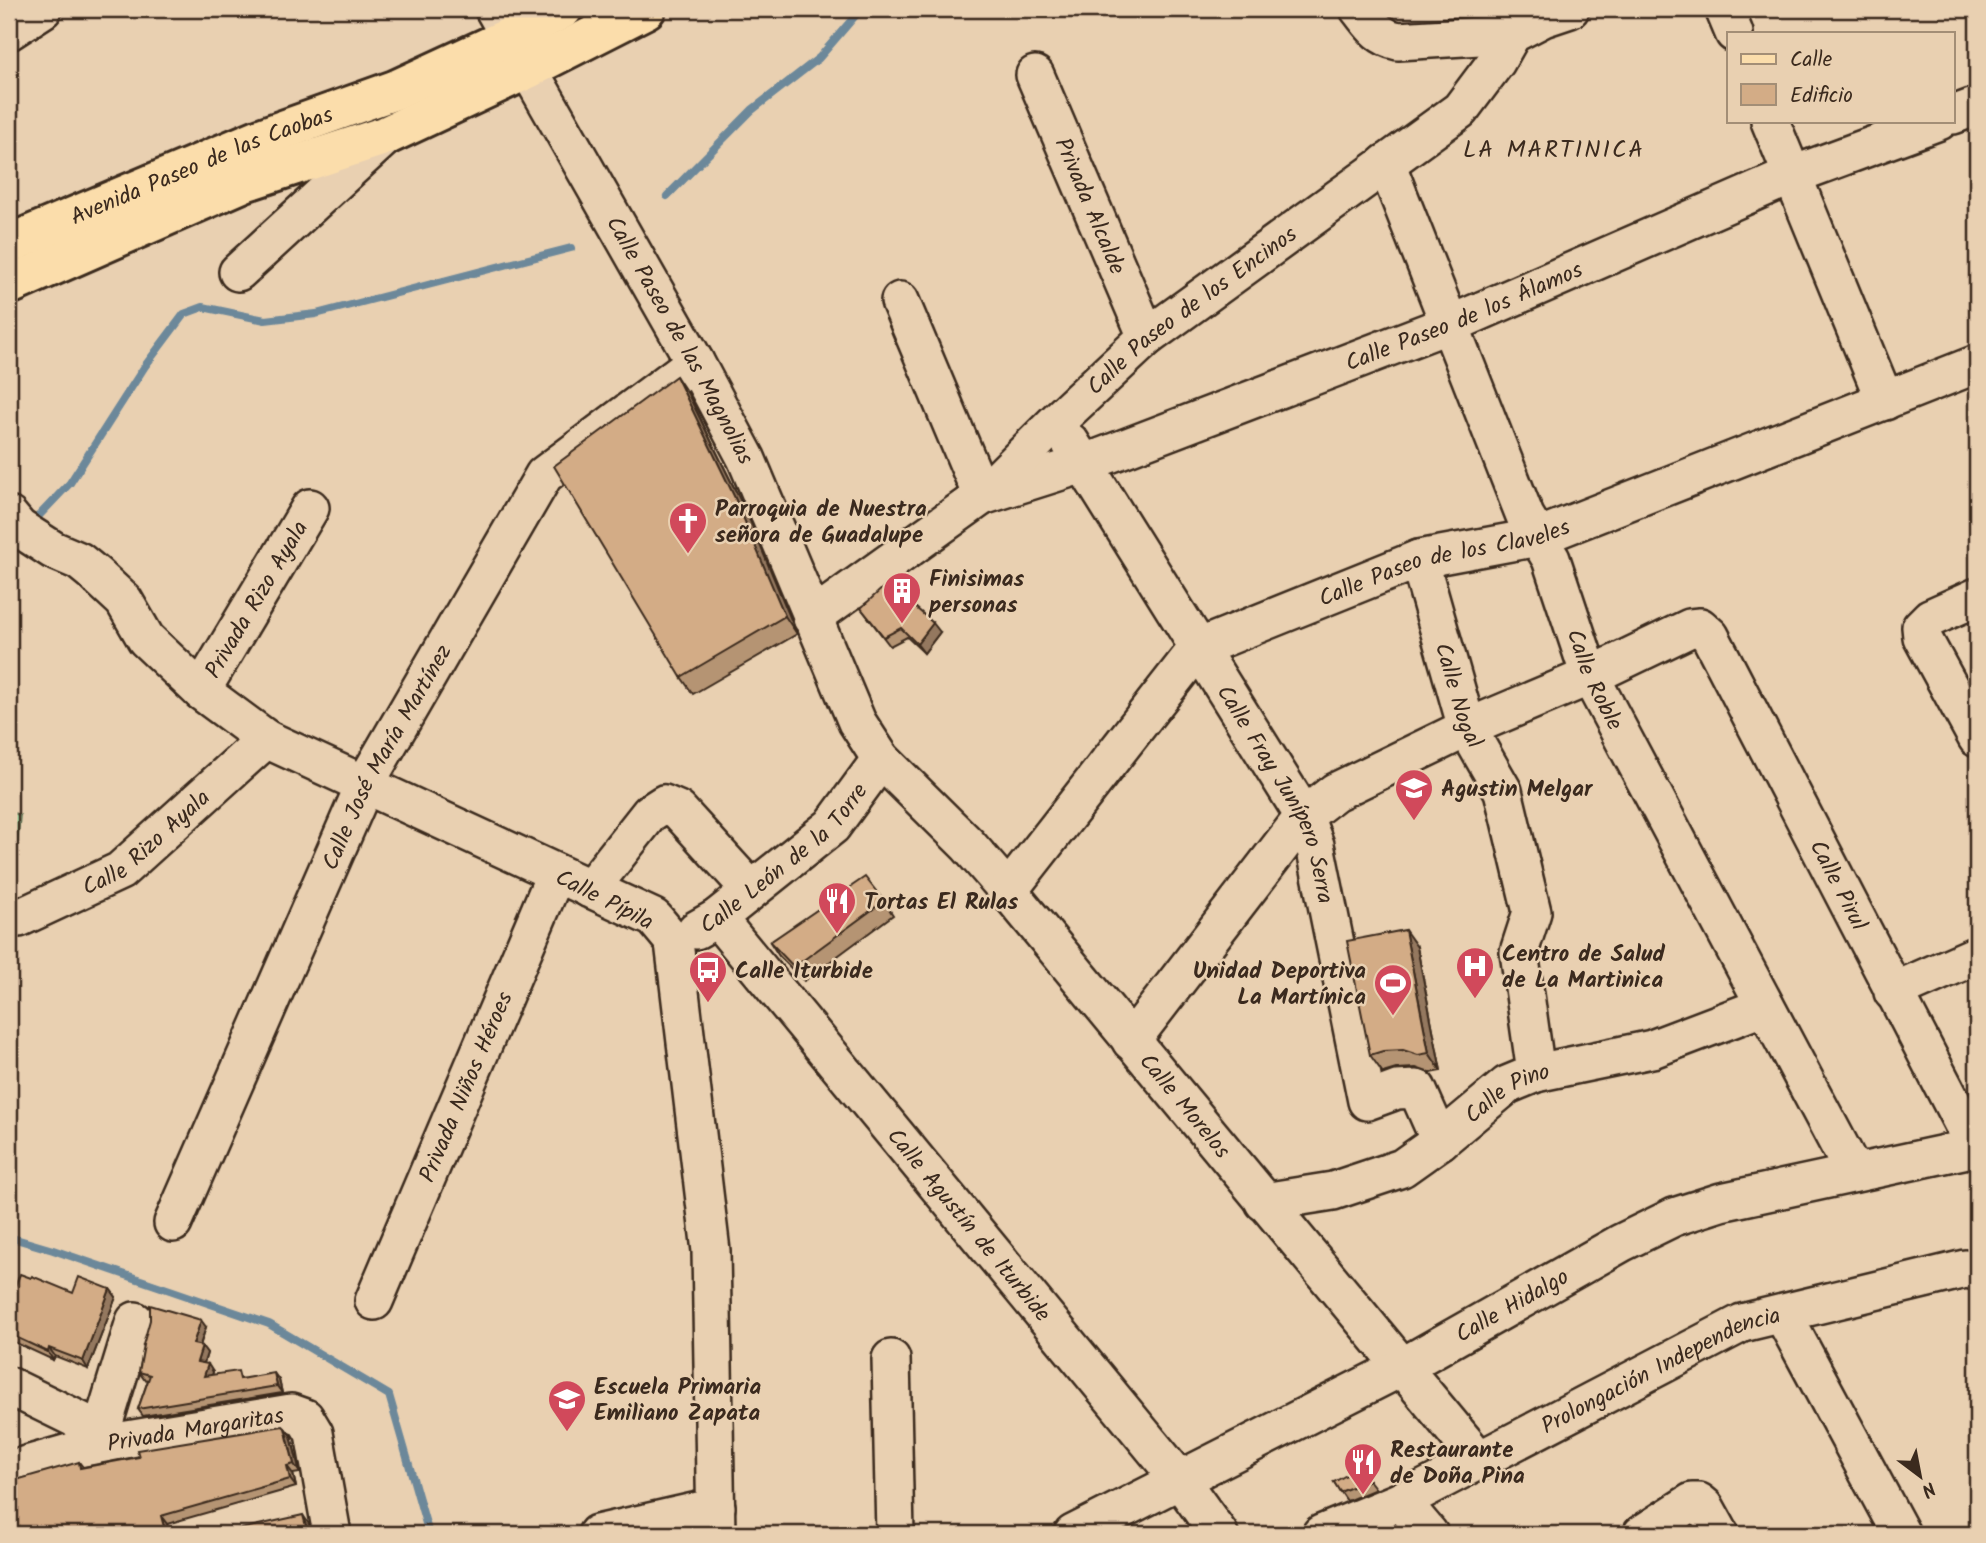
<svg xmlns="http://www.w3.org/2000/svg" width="1986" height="1543" font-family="Kalam,sans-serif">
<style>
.park{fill:#a7e4aa;stroke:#718764;stroke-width:2}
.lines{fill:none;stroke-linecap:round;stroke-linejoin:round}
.stream{stroke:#6c889a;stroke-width:8}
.minor-casing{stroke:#3b2a1e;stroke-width:42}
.major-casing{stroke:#3b2a1e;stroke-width:44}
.minor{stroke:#e9d0b1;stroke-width:37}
.major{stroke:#fbddab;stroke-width:38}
.wall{fill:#b59473;stroke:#3b2a1e;stroke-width:2}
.shaded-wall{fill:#94785e;stroke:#3b2a1e;stroke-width:2}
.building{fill:#d3ac86;stroke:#3b2a1e;stroke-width:2}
.labels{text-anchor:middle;stroke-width:5;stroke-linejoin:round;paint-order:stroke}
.street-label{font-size:23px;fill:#3b2a1e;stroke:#e9d0b1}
.poi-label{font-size:23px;font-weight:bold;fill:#3b2a1e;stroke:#e9d0b1;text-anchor:start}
.neighbourhood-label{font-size:24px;letter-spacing:2px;fill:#3b2a1e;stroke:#e9d0b1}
</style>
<rect width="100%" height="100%" fill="#e9d0b1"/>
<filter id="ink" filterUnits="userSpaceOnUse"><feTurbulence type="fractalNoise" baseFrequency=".0143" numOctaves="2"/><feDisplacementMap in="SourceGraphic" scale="14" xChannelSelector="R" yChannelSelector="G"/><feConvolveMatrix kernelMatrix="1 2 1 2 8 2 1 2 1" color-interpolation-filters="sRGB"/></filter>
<g filter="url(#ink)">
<polygon class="park" points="9,812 20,815 16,855 9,861"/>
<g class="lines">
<g class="stream">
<polyline points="667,196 752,110 819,58 861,9"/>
<polyline points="31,524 70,483 145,366 184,314 203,307 265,320 316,314 571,248"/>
<polyline points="9,1237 53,1250 269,1324 389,1395 429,1534"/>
</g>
<defs>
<g id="minor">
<path id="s1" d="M494,9L695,362L746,458L857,722L881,759L968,845L1008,891L1480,1461"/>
<path d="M1359,9C1371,24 1378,37 1398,41L1512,34"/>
<polyline points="1724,9 1734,33"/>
<polyline points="9,31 43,9"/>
<path id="s2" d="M1035,75L1147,337"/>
<polyline points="1953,115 1977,106"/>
<polyline points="1770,121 1885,401"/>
<path id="s3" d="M1386,163L1525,516L1551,559L1590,676L1854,1173"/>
<polyline points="238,272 387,135"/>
<path id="s4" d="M900,301L982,496L1083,464L1465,318L1793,175L1939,121"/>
<path id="s5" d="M1070,442L1304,816L1315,845L1367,1101L1397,1090L1417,1089L1440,1141"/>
<polyline points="9,516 19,528 53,550 79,561 95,574 124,601 146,639 201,691 266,739 654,918 674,942 711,1251 716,1534"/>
<path id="s6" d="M1419,559L1467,728L1503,791L1532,912L1519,952L1536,1073"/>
<polyline points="1977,597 1930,618 1921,627 1922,637 1977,738"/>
<path id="s7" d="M812,618L982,496L1057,421L1147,337L1460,110L1496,62L1512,34L1543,18L1570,9"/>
<path id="s8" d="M201,691L310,508"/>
<polyline points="590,889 650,813 664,804 678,810 751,890"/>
<path id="s9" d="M1008,891L1198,648L1419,559L1538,537L1977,364"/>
<path id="s10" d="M9,918H19L120,871L266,739"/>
<path id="s11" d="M717,918L1180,1480L1219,1534"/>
<path id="s12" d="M696,930L717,918L832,826L881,759"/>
<polyline points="1893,992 1977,955"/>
<path id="s13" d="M1131,1041L1304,816L1335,792L1467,728L1590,676L1690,628L1700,627L1710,636L1975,1147"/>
<path id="s14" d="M1264,1202L1333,1191L1402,1168L1440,1141L1507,1085L1536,1073L1652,1049L1765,1006"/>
<path id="s15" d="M173,1223L365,784L544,475L695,362"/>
<path id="s16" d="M374,1301L556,873"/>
<polyline points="1783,1315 1901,1534"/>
<polyline points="891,1359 895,1534"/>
<polyline points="9,1386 101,1431"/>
<polyline points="97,1445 135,1321"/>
<path id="s17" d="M9,1470L97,1445L291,1413L305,1418L314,1433L332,1534"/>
<polyline points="1401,1501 1429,1534"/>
<polyline points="597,1534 716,1507"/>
<path id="s18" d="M1073,1534L1402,1367L1621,1243L1674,1217L1721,1202L1977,1147"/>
<path id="s19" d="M1321,1534L1401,1501L1742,1323L1965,1269L1977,1271"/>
<polyline points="1642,1534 1692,1502 1699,1502 1705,1507 1720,1534"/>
</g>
<g id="major">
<path id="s20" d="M9,244L258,139L395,90L512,36L563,9"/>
<polyline points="9,285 244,182 387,135 528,69 646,9"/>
</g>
</defs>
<use href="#minor" class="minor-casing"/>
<use href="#major" class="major-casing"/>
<use href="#minor" class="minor"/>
<use href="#major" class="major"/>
</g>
<g class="wall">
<polygon points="688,394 748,516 797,634 693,694 681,677"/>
<polygon points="861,608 940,632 924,653 907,637 890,646"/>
<polygon points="884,901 893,915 804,981 779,956 770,942"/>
<polygon points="1417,947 1441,1071 1430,1073 1416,1068 1396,1069 1383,1073 1370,1055"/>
<polygon points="110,1289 116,1297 88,1369 55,1356 53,1360 14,1342 9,1335 11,1327 9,1325 9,1301"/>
<polygon points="206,1327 200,1346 207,1353 204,1363 213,1372 212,1375 244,1379 279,1380 282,1393 143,1416 138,1409 148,1380 144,1379 139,1372 144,1347 143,1345"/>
<polygon points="285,1428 291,1436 300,1473 293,1474 296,1487 167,1524 170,1534 9,1534 79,1462 83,1467"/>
<polygon points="1369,1480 1376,1489 1347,1501 1334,1482"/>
</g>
<g class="shaded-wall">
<polygon points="676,376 688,394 748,516 797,634 785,616"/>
<polygon points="933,623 940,632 924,653 917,644"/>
<polygon points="1405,930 1417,947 1441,1071 1429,1053"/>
<polygon points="110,1289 116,1297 88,1369 83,1361"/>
<polygon points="201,1320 206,1327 198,1351 193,1344"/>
<polygon points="202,1346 207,1353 202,1369 197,1362"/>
<polygon points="49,1348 55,1356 53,1360 48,1352"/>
<polygon points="208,1364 213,1372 209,1383 204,1376"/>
<polygon points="274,1373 279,1380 282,1393 277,1386"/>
<polygon points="285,1428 291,1436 300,1473 294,1464"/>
<polygon points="287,1466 293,1474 296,1487 290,1479"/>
<polygon points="303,1515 309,1524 312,1534 308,1534"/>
<polygon points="161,1516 167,1524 170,1534 166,1534"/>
</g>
<g class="building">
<polygon points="676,376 735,498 785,616 681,677 554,466"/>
<polygon points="888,583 933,623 917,644 901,628 884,637 861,608"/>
<polygon points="865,877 884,901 794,967 770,942"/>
<polygon points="1405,930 1429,1053 1418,1055 1403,1050 1383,1051 1370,1055 1347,941"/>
<polygon points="20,1274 31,1278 32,1276 73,1293 79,1277 110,1289 83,1361 49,1348 48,1352 9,1334 13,1322 9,1320 9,1301"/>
<polygon points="150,1305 201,1320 193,1344 202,1346 197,1362 208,1364 204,1376 238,1371 240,1379 274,1373 277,1386 138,1409 150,1375 139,1372 144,1345 143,1345 150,1320"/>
<polygon points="283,1426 285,1428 294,1464 287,1466 290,1479 161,1516 166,1534 9,1534 9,1482 79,1462 80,1468 139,1457 137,1450"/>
<polygon points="1359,1468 1369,1480 1340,1492 1334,1482"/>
<polygon points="303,1515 308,1534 218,1534"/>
</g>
</g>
<defs>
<symbol id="church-pin" viewBox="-11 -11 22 30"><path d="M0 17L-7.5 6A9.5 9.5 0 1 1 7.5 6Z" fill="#d1495b" stroke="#e9d0b1"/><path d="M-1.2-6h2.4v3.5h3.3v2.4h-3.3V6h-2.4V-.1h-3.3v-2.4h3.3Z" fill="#fff"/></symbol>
<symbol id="building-pin" viewBox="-11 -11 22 30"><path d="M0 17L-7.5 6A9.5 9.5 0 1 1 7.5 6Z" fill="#d1495b" stroke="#e9d0b1"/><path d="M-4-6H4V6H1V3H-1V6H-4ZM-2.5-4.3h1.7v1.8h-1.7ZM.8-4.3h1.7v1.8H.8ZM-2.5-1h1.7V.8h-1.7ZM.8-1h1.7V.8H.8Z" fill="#fff"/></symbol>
<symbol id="school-pin" viewBox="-11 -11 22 30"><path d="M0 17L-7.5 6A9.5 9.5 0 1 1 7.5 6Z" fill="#d1495b" stroke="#e9d0b1"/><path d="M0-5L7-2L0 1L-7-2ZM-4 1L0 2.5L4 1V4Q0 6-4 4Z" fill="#fff"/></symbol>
<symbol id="restaurant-pin" viewBox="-11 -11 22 30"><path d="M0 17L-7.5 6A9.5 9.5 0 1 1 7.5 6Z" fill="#d1495b" stroke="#e9d0b1"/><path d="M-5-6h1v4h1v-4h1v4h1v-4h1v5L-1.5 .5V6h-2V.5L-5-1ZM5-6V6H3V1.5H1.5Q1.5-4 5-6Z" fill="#fff"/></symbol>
<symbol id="hospital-pin" viewBox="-11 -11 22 30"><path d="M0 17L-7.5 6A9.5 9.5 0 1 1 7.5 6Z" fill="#d1495b" stroke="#e9d0b1"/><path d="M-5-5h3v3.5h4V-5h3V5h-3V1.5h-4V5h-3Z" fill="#fff"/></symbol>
<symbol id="bus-pin" viewBox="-11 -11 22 30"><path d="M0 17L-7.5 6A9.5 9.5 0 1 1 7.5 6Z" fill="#d1495b" stroke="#e9d0b1"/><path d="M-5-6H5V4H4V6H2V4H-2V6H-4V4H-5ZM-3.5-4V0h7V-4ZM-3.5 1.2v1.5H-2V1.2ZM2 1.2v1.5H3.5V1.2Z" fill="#fff"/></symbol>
<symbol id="stadium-pin" viewBox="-11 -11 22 30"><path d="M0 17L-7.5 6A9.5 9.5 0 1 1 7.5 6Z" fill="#d1495b" stroke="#e9d0b1"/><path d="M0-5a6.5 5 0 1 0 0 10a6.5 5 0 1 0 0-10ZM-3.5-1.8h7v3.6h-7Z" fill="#fff"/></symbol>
</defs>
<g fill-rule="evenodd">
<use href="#church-pin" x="666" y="499" width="44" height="60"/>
<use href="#building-pin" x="880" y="569" width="44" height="60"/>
<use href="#school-pin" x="1392" y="766" width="44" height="60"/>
<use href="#restaurant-pin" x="815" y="879" width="44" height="60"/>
<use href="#hospital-pin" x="1453" y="944" width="44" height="60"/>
<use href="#bus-pin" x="686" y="948" width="44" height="60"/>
<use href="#stadium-pin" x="1371" y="961" width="44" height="60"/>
<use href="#school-pin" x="545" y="1377" width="44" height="60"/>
<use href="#restaurant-pin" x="1341" y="1440" width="44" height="60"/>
</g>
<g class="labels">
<g class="street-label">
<text dy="8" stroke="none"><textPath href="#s20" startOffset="208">Avenida Paseo de las Caobas</textPath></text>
<text dy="8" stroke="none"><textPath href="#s2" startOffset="142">Privada Alcalde</textPath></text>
<text dy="8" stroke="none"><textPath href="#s7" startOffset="490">Calle Paseo de los Encinos</textPath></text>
<text dy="8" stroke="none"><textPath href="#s4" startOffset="726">Calle Paseo de los Álamos</textPath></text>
<text dy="8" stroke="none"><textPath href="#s1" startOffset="380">Calle Paseo de las Magnolias</textPath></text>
<text dy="8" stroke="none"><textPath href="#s9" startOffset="570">Calle Paseo de los Claveles</textPath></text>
<text dy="8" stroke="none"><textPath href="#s8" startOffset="107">Privada Rizo Ayala</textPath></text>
<text dy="8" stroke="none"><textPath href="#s3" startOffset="558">Calle Roble</textPath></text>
<text dy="8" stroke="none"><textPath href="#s6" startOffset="142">Calle Nogal</textPath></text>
<text dy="8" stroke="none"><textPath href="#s15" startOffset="513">Calle José María Martínez</textPath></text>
<text dy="8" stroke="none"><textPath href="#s5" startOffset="410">Calle Fray Junípero Serra</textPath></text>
<text dy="8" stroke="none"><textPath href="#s10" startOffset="159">Calle Rizo Ayala</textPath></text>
<text dy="8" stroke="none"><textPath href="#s12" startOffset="114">Calle León de la Torre</textPath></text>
<text dy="8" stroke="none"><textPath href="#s13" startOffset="1018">Calle Pirul</textPath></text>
<text transform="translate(605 899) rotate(27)" y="8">Calle Pípila</text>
<text dy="8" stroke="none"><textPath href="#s16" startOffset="233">Privada Niños Héroes</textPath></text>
<text dy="8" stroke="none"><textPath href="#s14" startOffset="273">Calle Pino</textPath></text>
<text dy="8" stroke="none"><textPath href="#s1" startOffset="1307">Calle Morelos</textPath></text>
<text dy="8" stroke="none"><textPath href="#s11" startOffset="397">Calle Agustín de Iturbide</textPath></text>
<text dy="8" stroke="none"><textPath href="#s18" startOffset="495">Calle Hidalgo</textPath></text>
<text dy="8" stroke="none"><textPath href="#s19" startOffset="378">Prolongación Independencia</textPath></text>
<text dy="8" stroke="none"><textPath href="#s17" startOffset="191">Privada Margaritas</textPath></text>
</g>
<g class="poi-label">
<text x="715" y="516">Parroquia de Nuestra<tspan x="715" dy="26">señora de Guadalupe</tspan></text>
<text x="929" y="586">Finisimas<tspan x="929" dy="26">personas</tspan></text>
<text x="1441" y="796">Agustin Melgar</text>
<text x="864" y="909">Tortas El Rulas</text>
<text x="1502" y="961">Centro de Salud<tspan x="1502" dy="26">de La Martinica</tspan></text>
<text x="735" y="978">Calle Iturbide</text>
<text x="1366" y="978" text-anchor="end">Unidad Deportiva<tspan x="1366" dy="26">La Martínica</tspan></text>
<text x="594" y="1394">Escuela Primaria<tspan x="594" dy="26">Emiliano Zapata</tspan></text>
<text x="1390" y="1457">Restaurante<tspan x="1390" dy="26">de Doña Pina</tspan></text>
</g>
<g class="neighbourhood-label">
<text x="1554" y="157">LA MARTINICA</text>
</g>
</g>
<rect width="1986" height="1543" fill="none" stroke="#e9d0b1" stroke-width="35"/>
<rect x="18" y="18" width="1951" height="1508" fill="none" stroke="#3b2a1e" stroke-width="2.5" filter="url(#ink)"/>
<rect x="1727" y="32" width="228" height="91" fill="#e9d0b1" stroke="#a38e76" stroke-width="2"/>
<rect x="1741" y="54" width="35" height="10" fill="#fbddab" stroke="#a38e76" stroke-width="2"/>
<text x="1790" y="66" font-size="21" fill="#3b2a1e">Calle</text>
<rect x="1741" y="84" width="35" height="21" fill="#d3ac86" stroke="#a38e76" stroke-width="2"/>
<text x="1790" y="102" font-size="21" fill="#3b2a1e">Edificio</text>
<g transform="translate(1920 1476) rotate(148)" stroke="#e9d0b1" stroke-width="5" paint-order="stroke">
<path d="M0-5L12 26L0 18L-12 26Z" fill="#3b2a1e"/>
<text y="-10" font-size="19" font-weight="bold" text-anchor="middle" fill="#3b2a1e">N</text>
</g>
</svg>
